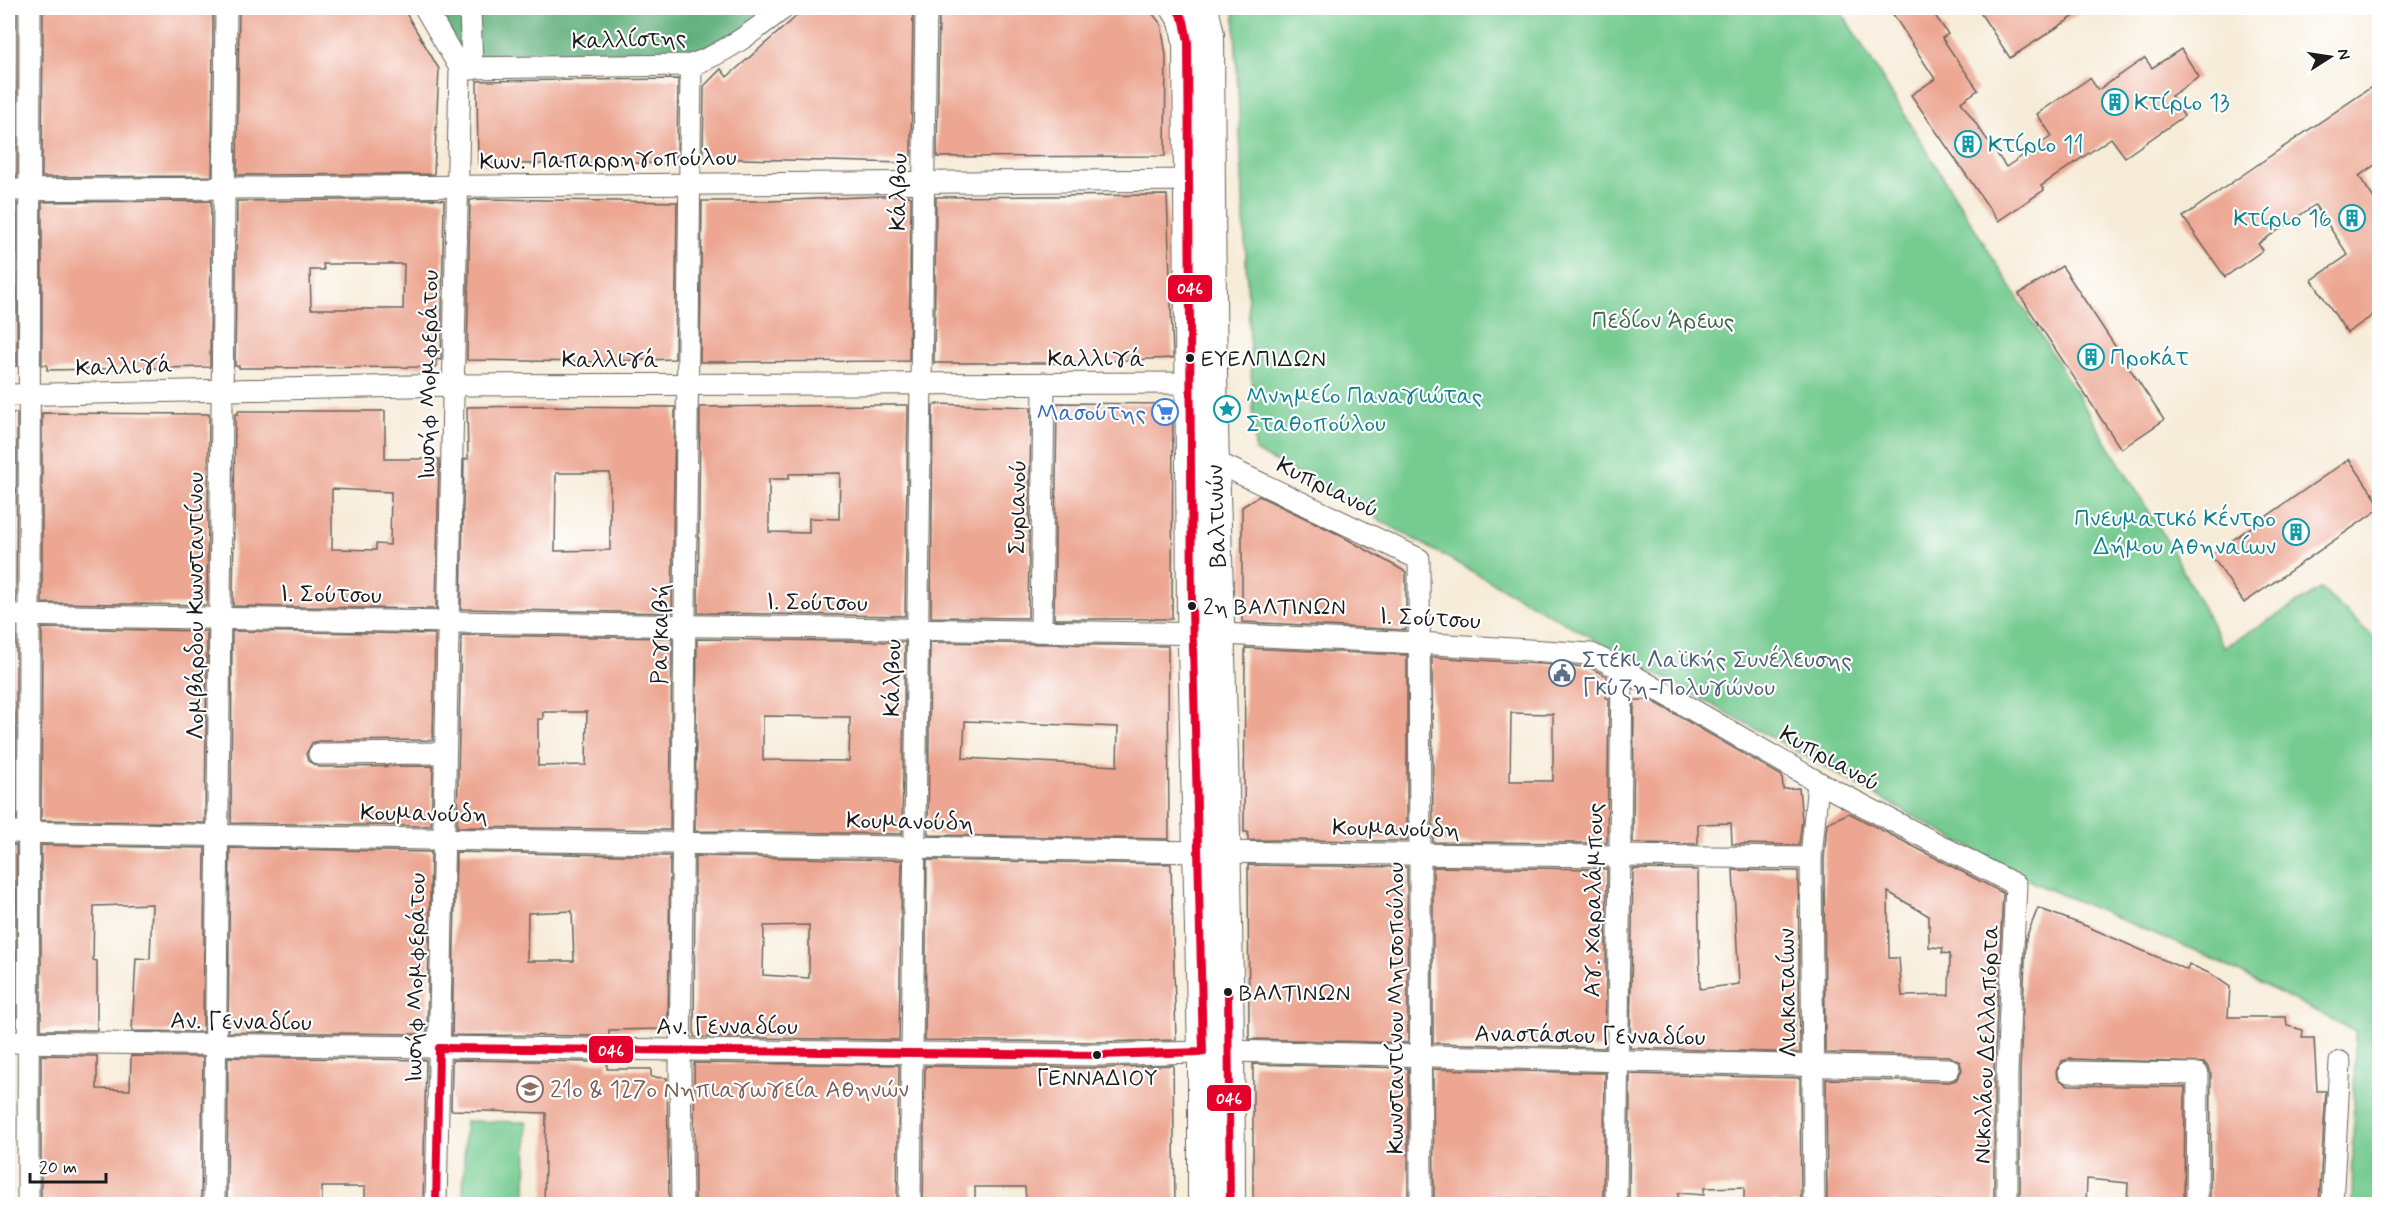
<svg xmlns="http://www.w3.org/2000/svg" width="2387" height="1212" font-family="Mynerve,sans-serif">
<style>
.green{fill:#74cb90;stroke:#487456;stroke-width:1.5}
.forest{fill:#5faf7a;stroke:#3e664b;stroke-width:1.5}
.building{fill:#eca691;fill-rule:evenodd}
.lines{fill:none;stroke-linecap:round;stroke-linejoin:round}
.street-casing{stroke:#68645d;stroke-width:23}
.secondary-casing{stroke:#68645d;stroke-width:32}
.street{stroke:#fff;stroke-width:21}
.secondary{stroke:#fff;stroke-width:30}
.bus-1-casing{stroke:#fff;stroke-width:12}
.bus-1{stroke:#e4002b;stroke-width:8}
.bus-dot{fill:#1c1c1c;stroke:#fff;stroke-width:2}
.labels{text-anchor:middle;stroke-width:4.5;stroke-linejoin:round;paint-order:stroke}
.bus-label{font-size:22px;fill:#1c1c1c;stroke:#fff;text-anchor:start}
.street-label{font-size:24px;fill:#1c1c1c;stroke:#fff}
.culture-label{font-size:24px;fill:#0d838f;stroke:#fff;text-anchor:start}
.park-label{font-size:24px;fill:#3f624a;stroke:#fff}
.shop-label{font-size:24px;fill:#366cbe;stroke:#fff;text-anchor:end}
.service-label{font-size:24px;fill:#4e5e75;stroke:#fff;text-anchor:start}
.education-label{font-size:24px;fill:#785e54;stroke:#fff;text-anchor:start}
.line-badge{stroke:#fff;stroke-width:2}
.badge-label{font-size:16px;text-anchor:middle;font-weight:bold;fill:#fff}
</style>
<rect width="100%" height="100%" fill="#fff"/>
<filter id="ink" filterUnits="userSpaceOnUse"><feTurbulence type="fractalNoise" baseFrequency=".0167" numOctaves="2"/><feDisplacementMap in="SourceGraphic" scale="12" xChannelSelector="R" yChannelSelector="G"/><feConvolveMatrix kernelMatrix="1 2 1 2 8 2 1 2 1" color-interpolation-filters="sRGB"/></filter>
<filter id="wash" filterUnits="userSpaceOnUse"><feTurbulence type="fractalNoise" baseFrequency=".008" numOctaves="4" result="noise"/><feDisplacementMap in="SourceGraphic" scale="24" xChannelSelector="R" yChannelSelector="G"/><feGaussianBlur stdDeviation="1.35" result="paint"/><feColorMatrix in="noise" values="0 0 0 0 0 0 0 0 0 0 0 0 0 0 0 0 0 1.4 0 .05"/><feComposite in="paint" operator="in"/></filter>
<g filter="url(#wash)">
<rect width="100%" height="100%" fill="#f6ebd7"/>
<g class="green">
<polygon points="1234,8 1839,8 2163,534 2224,647 2321,589 2379,642 2379,1204 2352,1204 2355,1031 2201,953 2034,883 1255,451"/>
<polygon points="465,1121 527,1122 526,1204 463,1204"/>
</g>
<polygon class="forest" points="434,8 767,8 727,42 695,54 462,58"/>
<g id="blocks">
<g class="building">
<rect x="8" y="8" width="9" height="169"/>
<polygon points="43,8 213,8 212,176 42,177"/>
<polygon points="239,8 403,8 439,69 434,174 237,175"/>
<polygon points="806,8 913,8 911,156 906,156 906,163 703,158 704,86 721,69 727,77"/>
<polygon points="939,8 1148,8 1161,24 1166,55 1165,156 937,157"/>
<polygon points="1889,8 1930,8 1948,34 1942,38 1978,90 1961,102 2006,167 2052,136 2037,114 2090,78 2098,90 2145,58 2152,68 2181,49 2199,77 2171,96 2184,116 2125,157 2111,138 2041,186 2044,190 1998,221 1911,95 1935,79"/>
<polygon points="1977,8 2087,8 2010,58"/>
<polygon points="678,79 677,157 669,157 669,163 478,164 477,81"/>
<polygon points="2379,82 2379,162 2359,176 2379,206 2379,311 2347,333 2312,280 2348,255 2315,205 2258,244 2263,250 2225,277 2183,217 2241,176"/>
<polygon points="905,195 911,197 909,361 700,362 702,201 770,201"/>
<polygon points="1167,195 1173,358 1060,363 934,363 936,197"/>
<path d="M433,199L444,200L441,360L436,359V367L239,368V366H235L237,201ZM323,264H404L403,309H311L310,270H324Z"/>
<polygon points="479,199 677,202 675,359 584,362 467,360 470,200"/>
<polygon points="211,201 210,367 47,370 47,365 42,365 42,202"/>
<rect x="8" y="203" width="9" height="163"/>
<polygon points="2062,266 2164,420 2121,449 2019,294"/>
<polygon points="1057,403 1173,404 1172,619 1054,619"/>
<polygon points="936,404 1031,407 1028,618 931,617 933,405"/>
<path d="M877,405H908L905,616L698,613L700,407ZM840,473L839,519L809,518V533L769,532V479H789V474Z"/>
<path d="M526,406L675,407L672,613L461,609L464,459H468L467,407ZM556,473H610V550L555,551Z"/>
<path d="M238,411H385V459H439L436,609L233,606L235,414H238ZM332,489L391,492L390,545L376,544V550L332,549Z"/>
<polygon points="8,413 17,413 16,602 8,602"/>
<polygon points="42,413 209,414 207,605 42,603"/>
<polygon points="2349,459 2379,503 2379,509 2244,603 2211,555"/>
<polygon points="1259,496 1338,534 1406,572 1406,630 1242,622 1242,507"/>
<rect x="8" y="628" width="8" height="191"/>
<polygon points="42,628 207,631 205,823 41,820"/>
<polygon points="232,631 435,634 433,740 319,741 312,743 306,754 308,761 319,767 433,766 431,826 231,823"/>
<path d="M461,635L672,638L670,830L457,827ZM543,712H587L586,765L538,766V719H543Z"/>
<path d="M697,639L905,642L902,834L695,831ZM763,716L850,717L849,761L763,760Z"/>
<path d="M930,642L1168,646L1169,839L928,835ZM965,721L1118,727L1117,766L963,758Z"/>
<polygon points="1245,648 1407,655 1407,841 1248,840 1248,832 1244,832"/>
<path d="M1432,657L1588,667L1607,676L1606,698H1609L1607,843L1433,842ZM1511,713L1553,714V781H1510Z"/>
<polygon points="1634,700 1651,700 1782,776 1783,789 1799,788 1802,820 1799,845 1732,844 1731,823 1698,824 1698,844 1633,843"/>
<path d="M1849,813L2003,893L1994,1070V1204H1940V1201L1895,1204H1827L1826,1079L1949,1082L1956,1080L1962,1070L1960,1062L1949,1056L1825,1053L1824,859L1827,823ZM1888,892L1929,916V947L1943,948L1942,953L1950,954L1949,995L1902,996L1899,958H1889Z"/>
<rect x="8" y="845" width="8" height="182"/>
<polygon points="41,845 205,848 203,1032 132,1031 136,958 150,959 152,904 94,906 93,960 97,961 97,1030 41,1030"/>
<polygon points="230,848 431,852 427,1034 228,1032"/>
<path d="M456,852L670,856L668,1029L609,1030V1036L452,1035ZM572,911L574,961H527L528,913Z"/>
<path d="M695,856L902,860L899,1040L694,1037ZM809,925V978L763,975L764,926Z"/>
<polygon points="927,860 1171,864 1176,1040 1098,1042 925,1040"/>
<polygon points="1248,865 1407,867 1408,1043 1249,1039"/>
<polygon points="1433,867 1607,869 1605,1048 1433,1043"/>
<polygon points="1633,869 1698,870 1700,989 1739,984 1733,870 1798,871 1800,1053 1630,1048"/>
<polygon points="2038,908 2086,926 2187,970 2189,964 2211,974 2230,987 2228,1017 2286,1017 2287,1026 2303,1030 2302,1038 2314,1038 2317,1091 2326,1091 2319,1204 2210,1204 2211,1074 2209,1067 2204,1063 2069,1059 2062,1061 2056,1071 2058,1079 2068,1085 2185,1087 2184,1204 2127,1204 2128,1183 2087,1179 2086,1204 2020,1204 2020,1071 2026,938"/>
<polygon points="41,1055 97,1056 97,1089 130,1090 131,1056 203,1057 201,1204 41,1204"/>
<polygon points="228,1057 426,1060 423,1204 365,1204 365,1187 322,1187 322,1204 227,1204"/>
<polygon points="452,1060 607,1062 607,1069 651,1069 651,1077 667,1078 669,1204 544,1204 546,1113 451,1110"/>
<polygon points="694,1063 899,1065 897,1204 695,1204"/>
<polygon points="1253,1064 1408,1068 1408,1204 1253,1204"/>
<polygon points="1173,1065 1175,1204 1039,1204 1039,1201 1026,1201 1025,1187 975,1187 975,1204 923,1204 925,1066 1098,1068"/>
<polygon points="1433,1069 1605,1073 1603,1204 1547,1204 1547,1199 1500,1198 1500,1204 1434,1204"/>
<polygon points="1630,1074 1800,1078 1801,1204 1777,1204 1777,1201 1744,1201 1744,1187 1704,1188 1704,1195 1678,1193 1678,1204 1629,1204"/>
</g>
</g>
</g>
<g filter="url(#ink)">
<use href="#blocks" fill-opacity="0" stroke="#68645d" stroke-width="1.5"/>
<g class="lines">
<defs>
<g id="street">
<polyline points="425,8 460,68 436,1204"/>
<polyline points="470,8 472,69"/>
<path d="M460,68L691,65C726,53 755,30 784,8"/>
<polyline points="8,190 1203,180"/>
<polyline points="8,395 453,385 1204,383"/>
<polyline points="1214,461 1419,559 1421,1204"/>
<polyline points="8,615 1221,634 1419,643 1591,654 1622,669 1818,782 2016,885 2007,1071 2007,1204"/>
<polyline points="1041,631 1044,383"/>
<polyline points="319,754 445,753"/>
<polyline points="8,832 1199,852 1811,858"/>
<polyline points="8,1042 1098,1055 1230,1051 1949,1069"/>
<polyline points="2069,1072 2198,1074 2197,1204"/>
<polyline points="28,1204 30,8"/>
<polyline points="214,1204 226,8"/>
<polyline points="682,1204 680,1070 691,65"/>
<polyline points="910,1204 926,8"/>
<polyline points="1616,1204 1622,669"/>
<polyline points="1814,1204 1811,858 1818,782"/>
<polyline points="2332,1204 2340,1062"/>
</g>
<g id="secondary">
<polyline points="1176,8 1184,21 1188,42 1192,606 1203,1052 1203,1204"/>
<path d="M1203,8L1209,34C1210,177 1210,321 1214,464C1222,711 1230,957 1230,1204"/>
</g>
</defs>
<use href="#street" class="street-casing"/>
<use href="#secondary" class="secondary-casing"/>
<use href="#street" class="street"/>
<use href="#secondary" class="secondary"/>
<defs>
<g id="bus-1">
<polyline points="1228,992 1230,1204"/>
<polyline points="436,1204 439,1048 1098,1055 1203,1052 1192,606 1188,42 1184,21 1176,8"/>
</g>
</defs>
<use href="#bus-1" class="bus-1-casing"/>
<use href="#bus-1" class="bus-1"/>
</g>
</g>
<defs>
<symbol id="building-ring" viewBox="-11 -11 22 22"><circle r="9.5" fill="#fff" stroke="#0f9aa8" stroke-width="1.5"/><path d="M-4-6H4V6H1V3H-1V6H-4ZM-2.5-4.3h1.7v1.8h-1.7ZM.8-4.3h1.7v1.8H.8ZM-2.5-1h1.7V.8h-1.7ZM.8-1h1.7V.8H.8Z" fill="#0f9aa8"/></symbol>
<symbol id="sight-ring" viewBox="-11 -11 22 22"><circle r="9.5" fill="#fff" stroke="#0f9aa8" stroke-width="1.5"/><path d="M0-6L1.8-2.2L6-1.7L2.9 1.2L3.7 5.4L0 3.3L-3.7 5.4L-2.9 1.2L-6-1.7L-1.8-2.2Z" fill="#0f9aa8"/></symbol>
<symbol id="supermarket-ring" viewBox="-11 -11 22 22"><circle r="9.5" fill="#fff" stroke="#3f7fe0" stroke-width="1.5"/><path d="M-6-5.5h2.5l.6 2H6L4.5 2H-2.5L-4.4-4H-6ZM-1.5 3.2a1.3 1.3 0 1 0 .1 0ZM3 3.2a1.3 1.3 0 1 0 .1 0Z" fill="#3f7fe0"/></symbol>
<symbol id="civic-ring" viewBox="-11 -11 22 22"><circle r="9.5" fill="#fff" stroke="#5c6f8a" stroke-width="1.5"/><path d="M-.6-6.5H3V-4.5H.6V-3L4-1V1h2V6H-6V1h2V-1L-.6-3ZM-1.2 2.5V6h2.4V2.5Z" fill="#5c6f8a"/></symbol>
<symbol id="school-ring" viewBox="-11 -11 22 22"><circle r="9.5" fill="#fff" stroke="#8d6e63" stroke-width="1.5"/><path d="M0-5L7-2L0 1L-7-2ZM-4 1L0 2.5L4 1V4Q0 6-4 4Z" fill="#8d6e63"/></symbol>
</defs>
<g fill-rule="evenodd">
<use href="#building-ring" x="2100" y="87" width="30" height="30"/>
<use href="#building-ring" x="1953" y="129" width="30" height="30"/>
<use href="#building-ring" x="2337" y="203" width="30" height="30"/>
<use href="#building-ring" x="2076" y="342" width="30" height="30"/>
<use href="#sight-ring" x="1212" y="394" width="30" height="30"/>
<use href="#supermarket-ring" x="1150" y="397" width="30" height="30"/>
<use href="#building-ring" x="2281" y="517" width="30" height="30"/>
<use href="#civic-ring" x="1547" y="658" width="30" height="30"/>
<use href="#school-ring" x="515" y="1074" width="30" height="30"/>
</g>
<g class="bus-dot">
<circle cx="1190" cy="358" r="5"/>
<circle cx="1192" cy="606" r="5"/>
<circle cx="1228" cy="992" r="5"/>
<circle cx="1097" cy="1055" r="5"/>
</g>
<g class="labels">
<g class="bus-label">
<text x="1201" y="366">ΕΥΕΛΠΙΔΩΝ</text>
<text x="1203" y="614">2η ΒΑΛΤΙΝΩΝ</text>
<text x="1239" y="1000">ΒΑΛΤΙΝΩΝ</text>
<text x="1097" y="1085" text-anchor="middle">ΓΕΝΝΑΔΙΟΥ</text>
</g>
<g class="street-label">
<text transform="translate(629 39) rotate(-2)" y="8">Καλλίστης</text>
<text transform="translate(608 159) rotate(-1)" y="8">Κων. Παπαρρηγοπούλου</text>
<text transform="translate(898 192) rotate(-89)" y="8">Κάλβου</text>
<text x="1096" y="366">Καλλιγά</text>
<text x="610" y="367">Καλλιγά</text>
<text transform="translate(124 366) rotate(-2)" y="8">Καλλιγά</text>
<text transform="translate(428 375) rotate(-89)" y="8">Ιωσήφ Μομφεράτου</text>
<text transform="translate(1328 487) rotate(26)" y="8">Κυπριανού</text>
<text transform="translate(1017 507) rotate(-89)" y="8">Συριανού</text>
<text transform="translate(1216 516) rotate(-92)" y="8">Βαλτινών</text>
<text transform="translate(331 594) rotate(1)" y="8">Ι. Σούτσου</text>
<text transform="translate(817 602) rotate(1)" y="8">Ι. Σούτσου</text>
<text transform="translate(195 606) rotate(-90)" y="8">Λομβάρδου Κωνσταντίνου</text>
<text transform="translate(1430 618) rotate(3)" y="8">Ι. Σούτσου</text>
<text transform="translate(660 634) rotate(-89)" y="8">Ραγκαβή</text>
<text transform="translate(892 678) rotate(-89)" y="8">Κάλβου</text>
<text transform="translate(1830 758) rotate(29)" y="8">Κυπριανού</text>
<text transform="translate(424 813) rotate(1)" y="8">Κουμανούδη</text>
<text transform="translate(910 821) rotate(1)" y="8">Κουμανούδη</text>
<text transform="translate(1396 828) rotate(1)" y="8">Κουμανούδη</text>
<text transform="translate(1593 900) rotate(-89)" y="8">Αγ. Χαραλάμπους</text>
<text transform="translate(415 978) rotate(-89)" y="8">Ιωσήφ Μομφεράτου</text>
<text transform="translate(1787 993) rotate(-91)" y="8">Λιακαταίων</text>
<text transform="translate(1395 1008) rotate(-90)" y="8">Κωνσταντίνου Μητσοπούλου</text>
<text transform="translate(241 1021) rotate(1)" y="8">Αν. Γενναδίου</text>
<text x="727" y="1034">Αν. Γενναδίου</text>
<text transform="translate(1590 1035) rotate(1)" y="8">Αναστάσιου Γενναδίου</text>
<text transform="translate(1986 1044) rotate(-88)" y="8">Νικολάου Δελλαπόρτα</text>
</g>
<g class="culture-label">
<text x="2134" y="110">Κτίριο 13</text>
<text x="1988" y="152">Κτίριο 11</text>
<text x="2332" y="226" text-anchor="end">Κτίριο 16</text>
<text x="2110" y="365">Προκάτ</text>
<text x="1246" y="403">Μνημείο Παναγιώτας<tspan x="1246" dy="28">Σταθοπούλου</tspan></text>
<text x="2276" y="526" text-anchor="end">Πνευματικό Κέντρο<tspan x="2276" dy="28">Δήμου Αθηναίων</tspan></text>
</g>
<g class="park-label">
<text x="1663" y="328">Πεδίον Άρεως</text>
</g>
<g class="shop-label">
<text x="1146" y="420">Μασούτης</text>
</g>
<g class="service-label">
<text x="1582" y="667">Στέκι Λαϊκής Συνέλευσης<tspan x="1582" dy="28">Γκύζη-Πολυγώνου</tspan></text>
</g>
<g class="education-label">
<text x="550" y="1097">21ο &amp; 127ο Νηπιαγωγεία Αθηνών</text>
</g>
</g>
<g class="line-badge">
<rect x="1167" y="274" width="46" height="29" rx="6" fill="#e4002b"/>
<rect x="588" y="1035" width="46" height="29" rx="6" fill="#e4002b"/>
<rect x="1206" y="1084" width="46" height="28" rx="6" fill="#e4002b"/>
</g>
<g class="badge-label">
<text x="1190" y="294">046</text>
<text x="611" y="1056">046</text>
<text x="1229" y="1104">046</text>
</g>
<rect width="2387" height="1212" fill="none" stroke="#fff" stroke-width="30"/>
<g transform="translate(2330 57) rotate(78)" stroke="#ffffff" stroke-width="4.5" paint-order="stroke">
<path d="M0-4.5L10 22L0 15L-10 22Z" fill="#1c1c1c"/>
<text y="-9" font-size="16" font-weight="bold" text-anchor="middle" fill="#1c1c1c">N</text>
</g>
<path d="M30 1173v9h76v-9" fill="none" stroke="#1c1c1c" stroke-width="3"/>
<text x="39" y="1173" font-size="18" fill="#1c1c1c" stroke="#ffffff" stroke-width="4.5" paint-order="stroke">20 m</text>
</svg>
